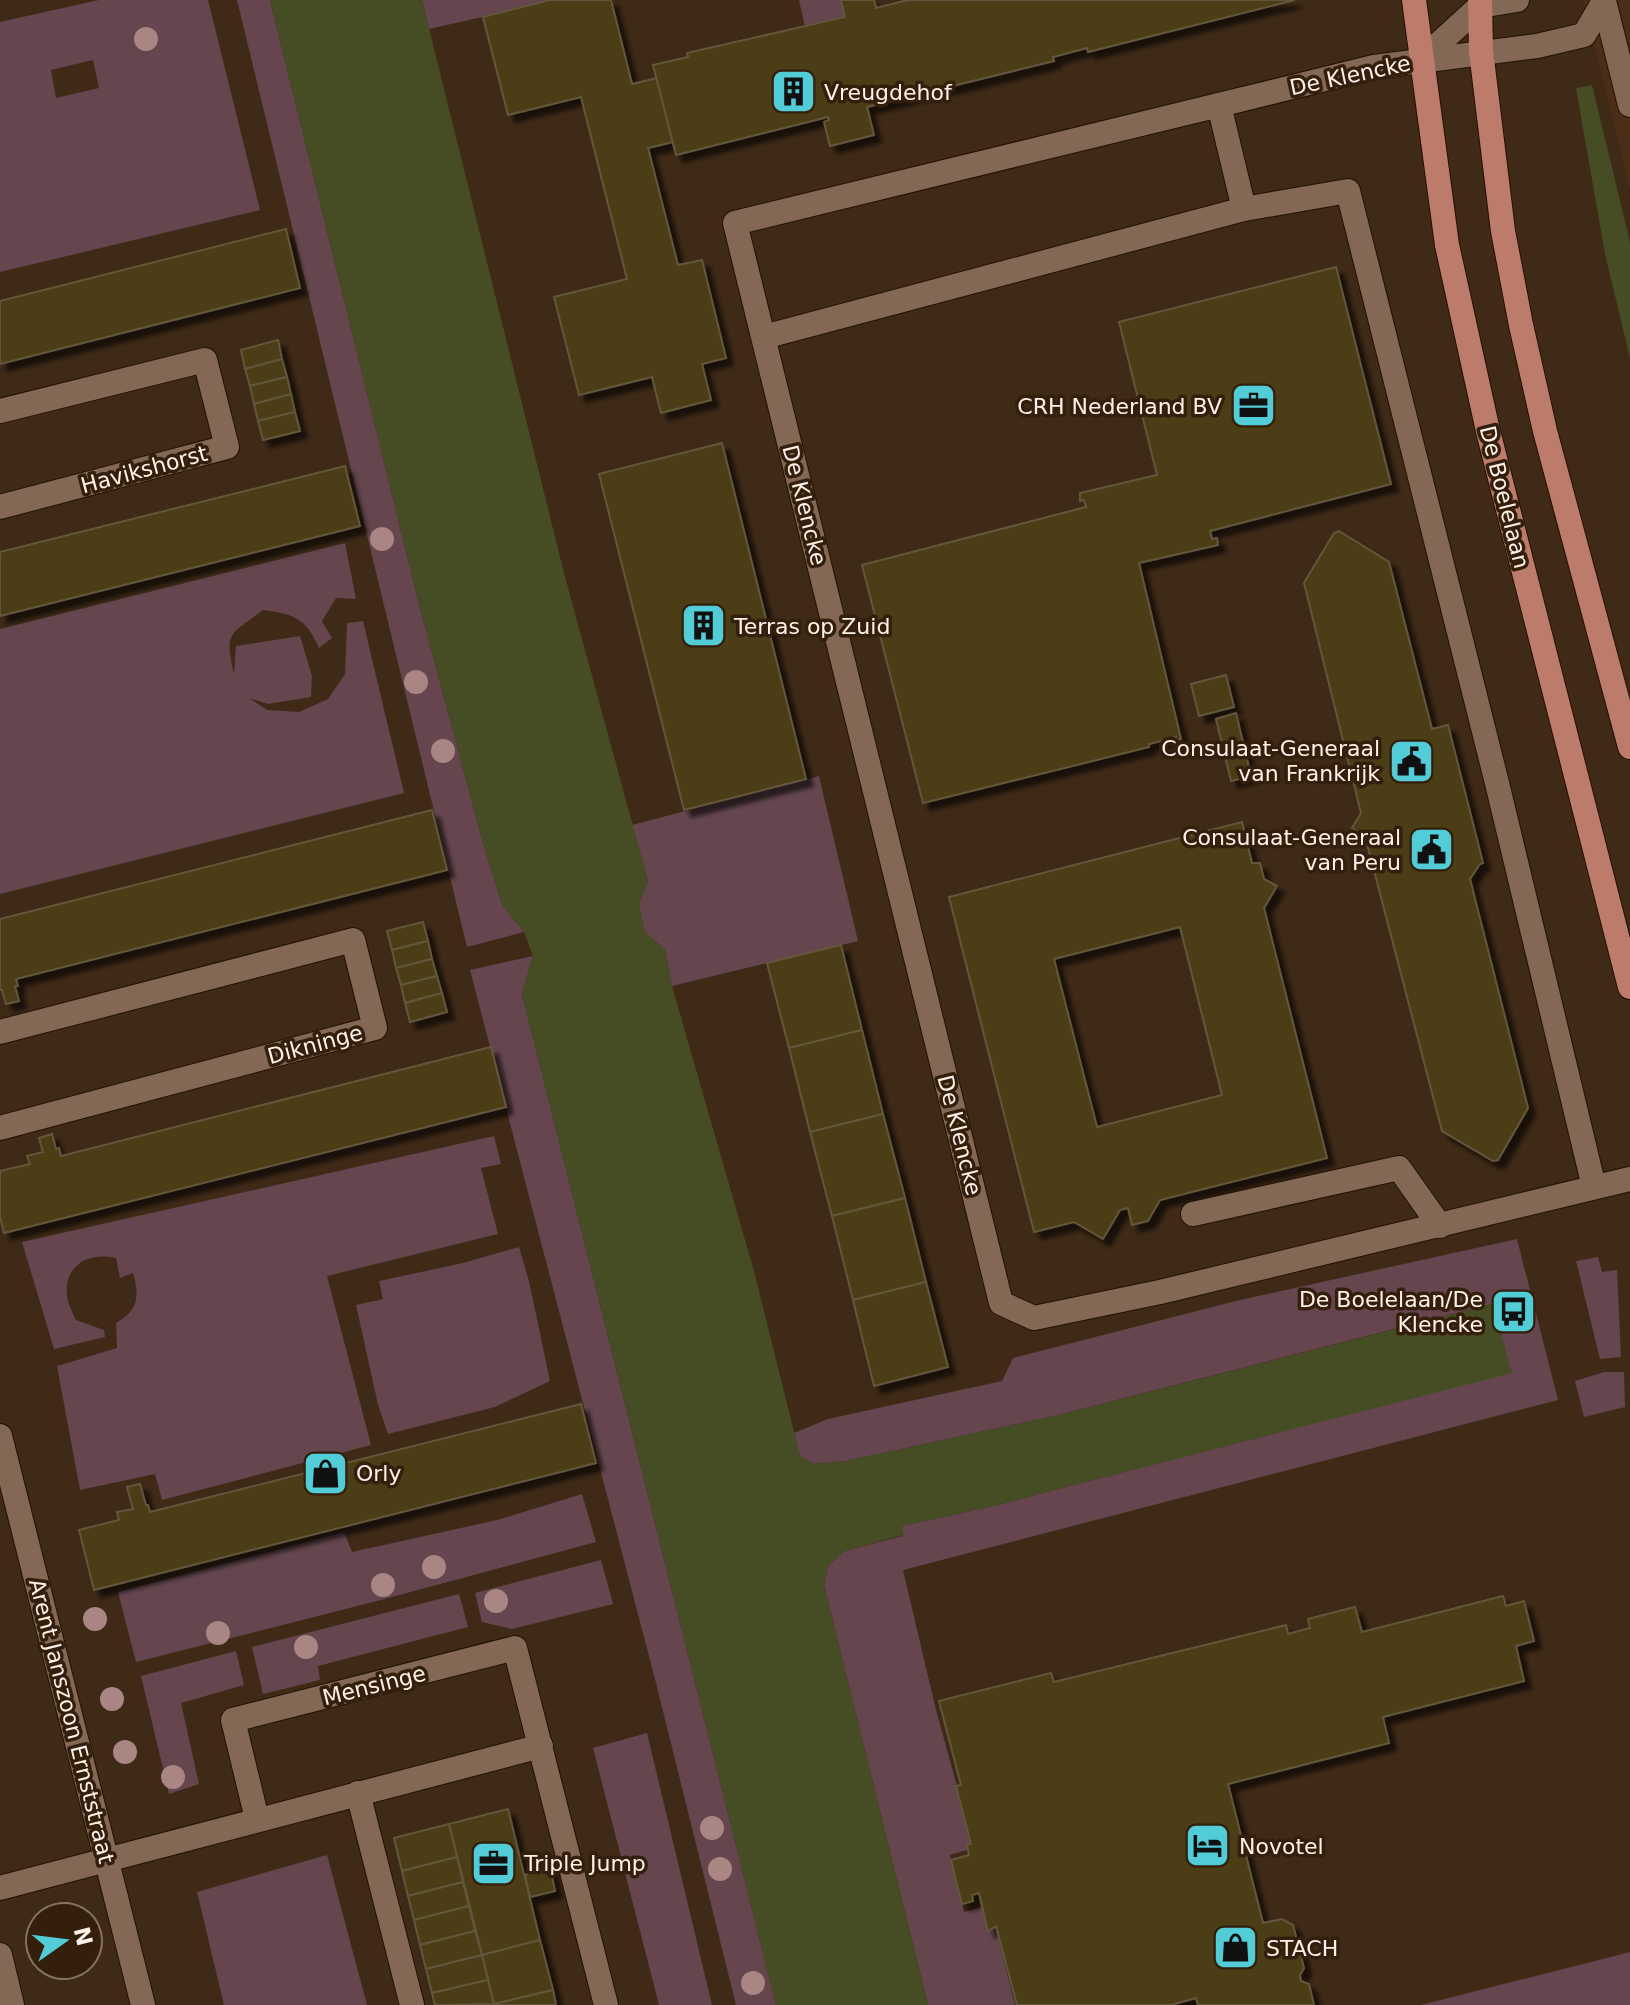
<svg xmlns="http://www.w3.org/2000/svg" width="1630" height="2005" font-family="'DejaVu Sans',sans-serif">
<style>
.built{fill:#4a2e18}
.green{fill:#65464e;fill-rule:evenodd}
.water{fill:#464d25}
.building{fill:#4b3c14;stroke:#62573c;stroke-width:2;fill-rule:evenodd;filter:url(#shadow)}
.lines{fill:none;stroke-linecap:round;stroke-linejoin:round}
.minor-casing{stroke:#251102;stroke-width:26}
.major-casing{stroke:#251102;stroke-width:26}
.minor{stroke:#826855;stroke-width:24}
.major{stroke:#bd7c6b;stroke-width:24}
.tree{fill:#a98583}
.labels{text-anchor:middle;stroke-width:7;stroke-linejoin:round;paint-order:stroke}
.street-label{font-size:22px;fill:#fdf1e9;stroke:#341f0d}
.poi-label{font-size:22px;fill:#fdf1e9;stroke:#341f0d;text-anchor:start}
</style>
<defs>
<filter id="shadow"><feDropShadow dx="7" dy="7" stdDeviation="2" flood-color="#0009"/></filter>
</defs>
<rect width="100%" height="100%" fill="#3f2917"/>
<polygon class="built" points="1583,0 1630,0 1630,189"/>
<g class="green">
<path d="M99,0H208L260,210L0,272V22ZM93,60L99,88L56,98L51,70Z"/>
<polygon points="237,0 270,0 419,604 483,843 502,904 524,932 467,947"/>
<polygon points="422,0 557,0 429,29"/>
<polygon points="799,0 841,0 845,17 805,27"/>
<path d="M345,543L356,599L336,598L322,621L332,638L319,648C306,618 294,614 263,610C230,635 224,631 234,674L236,646L300,636L312,676L311,697L268,704L249,698L267,710L299,712L328,699L345,674L347,623L363,621L404,793L0,894V629Z"/>
<polygon points="819,776 858,941 672,986 665,950 644,931 639,904 648,881 632,825"/>
<polygon points="533,956 522,994 776,2005 736,2005 657,1687 470,970"/>
<path d="M494,1136L501,1164L481,1168L498,1234L327,1276L371,1445L162,1500L155,1474L80,1490L57,1366L117,1348L116,1323C138,1311 140,1296 133,1273L120,1278L116,1258C90,1252 64,1264 67,1295C67,1303 73,1313 76,1320L104,1330L105,1337L54,1349L22,1242Z"/>
<polygon points="1517,1239 1558,1400 903,1570 935,1706 974,1848 950,1855 964,1912 990,1905 1015,2005 928,2005 824,1585 828,1566 844,1551 903,1536 901,1526 985,1508 1511,1372 1492,1304 1054,1416 846,1461 814,1464 800,1456 794,1433 828,1419 1002,1381 1013,1358 1236,1301"/>
<polygon points="519,1247 529,1281 550,1381 495,1407 388,1434 378,1405 356,1305 383,1299 379,1281 463,1263"/>
<polygon points="1598,1257 1602,1272 1617,1270 1621,1357 1600,1359 1576,1261"/>
<polygon points="1604,1372 1624,1372 1625,1407 1584,1417 1575,1381"/>
<polygon points="582,1494 596,1542 377,1601 136,1662 118,1592 344,1532 352,1552 497,1520"/>
<polygon points="601,1560 613,1604 512,1629 482,1622 475,1593"/>
<polygon points="459,1594 468,1627 318,1666 320,1680 263,1694 252,1647"/>
<polygon points="236,1651 244,1685 181,1703 199,1784 169,1794 141,1676"/>
<polygon points="647,1733 712,2005 659,2005 593,1748"/>
<polygon points="327,1855 367,2005 224,2005 197,1892"/>
<polygon points="1630,1952 1630,2005 1421,2005"/>
</g>
<g class="water">
<polygon points="270,0 422,0 564,573 648,881 639,904 644,931 665,950 672,986 754,1271 800,1456 814,1464 846,1461 1054,1416 1493,1304 1512,1373 985,1508 902,1526 904,1535 844,1551 828,1566 824,1585 928,2005 776,2005 522,994 533,956 524,932 502,904 483,843 419,604"/>
<polygon points="1592,85 1630,242 1630,358 1605,254 1576,88"/>
</g>
<g class="building">
<polygon points="550,0 611,0 632,84 657,78 673,142 648,148 678,265 702,260 726,358 702,364 711,400 661,413 652,377 579,395 554,297 627,279 581,97 508,115 483,17"/>
<polygon points="841,0 874,0 876,8 908,0 1295,0 1088,52 1087,48 1053,57 1054,61 867,107 874,135 830,146 824,122 829,120 828,117 676,155 653,65 688,57 687,53 845,17"/>
<polygon points="286,229 300,288 0,364 0,301"/>
<polygon points="1336,267 1391,484 1210,531 1212,539 1217,538 1218,545 1139,563 1181,739 1176,740 1176,737 1149,744 1149,747 923,803 862,565 1086,507 1084,500 1080,501 1080,493 1157,475 1119,322"/>
<polygon points="278,340 282,359 245,369 241,350"/>
<polygon points="282,359 287,377 250,386 245,369"/>
<polygon points="287,377 291,394 254,404 250,386"/>
<polygon points="291,394 295,412 258,421 254,404"/>
<polygon points="295,412 300,431 263,440 258,421"/>
<polygon points="722,443 806,779 684,810 599,474"/>
<polygon points="345,466 360,526 0,616 0,552"/>
<polygon points="1339,531 1389,562 1432,729 1448,725 1483,863 1480,864 1470,879 1528,1108 1498,1160 1493,1161 1442,1131 1365,836 1352,828 1361,813 1304,583 1334,533"/>
<polygon points="1226,675 1234,707 1199,716 1191,684"/>
<polygon points="1236,713 1251,776 1231,781 1216,719"/>
<polygon points="432,810 447,870 16,979 18,986 15,986 19,1001 6,1004 2,990 0,990 0,919"/>
<path d="M1242,822L1252,863H1260L1264,879L1277,886L1264,908L1327,1158L1160,1200L1148,1221L1132,1225L1128,1208L1120,1210L1103,1239L1074,1222L1034,1232L949,897ZM1180,927L1222,1095L1097,1127L1054,959Z"/>
<polygon points="423,922 428,941 392,950 387,931"/>
<polygon points="428,941 432,959 396,968 392,950"/>
<polygon points="841,945 862,1030 789,1048 767,963"/>
<polygon points="432,959 437,976 401,985 396,968"/>
<polygon points="437,976 442,993 405,1003 401,985"/>
<polygon points="442,993 447,1012 410,1022 405,1003"/>
<polygon points="862,1030 883,1114 810,1132 789,1048"/>
<polygon points="491,1047 506,1107 4,1233 0,1217 0,1171 30,1164 27,1156 43,1152 39,1138 52,1134 56,1149 59,1148 61,1156"/>
<polygon points="883,1114 905,1198 832,1216 810,1132"/>
<polygon points="905,1198 926,1282 853,1300 832,1216"/>
<polygon points="926,1282 948,1367 874,1386 853,1300"/>
<polygon points="581,1404 596,1463 94,1590 79,1530 119,1520 117,1512 133,1509 127,1487 140,1484 146,1505 148,1505 150,1512"/>
<polygon points="1503,1596 1506,1606 1524,1601 1534,1641 1516,1646 1524,1681 1383,1717 1389,1743 1228,1784 1263,1923 1282,1919 1293,1925 1304,1968 1300,1975 1301,1981 1309,1984 1314,2005 1198,2005 1196,1998 1171,2005 1017,2005 996,1926 988,1931 979,1893 972,1895 973,1901 962,1904 951,1860 969,1855 967,1845 971,1844 956,1786 961,1785 939,1701 1051,1673 1054,1682 1286,1625 1288,1634 1310,1628 1308,1619 1355,1607 1362,1632"/>
<polygon points="508,1809 540,1940 482,1955 449,1824"/>
<polygon points="449,1824 457,1857 402,1871 394,1838"/>
<polygon points="457,1857 463,1882 408,1896 402,1871"/>
<polygon points="550,1868 555,1891 530,1897 525,1875"/>
<polygon points="463,1882 469,1906 414,1920 408,1896"/>
<polygon points="469,1906 475,1931 420,1945 414,1920"/>
<polygon points="475,1931 482,1955 426,1969 420,1945"/>
<polygon points="540,1940 553,1990 494,2004 482,1955"/>
<polygon points="482,1955 488,1980 432,1993 426,1969"/>
<polygon points="488,1980 494,2004 435,2005 432,1993"/>
<polygon points="553,1990 556,2005 494,2005 494,2004"/>
</g>
<g class="lines">
<defs>
<g id="minor">
<polyline points="1604,1 1630,105"/>
<polyline points="1421,60 1480,6 1517,0"/>
<polyline points="1219,105 1374,67 1537,46 1584,35 1604,1"/>
<polyline points="1244,209 1348,191 1497,783 1594,1187"/>
<polyline points="764,337 1244,209 1219,105 735,223 1001,1303 1034,1318 1160,1292 1630,1179"/>
<polyline points="0,411 205,360 227,447 0,507"/>
<polyline points="0,1032 353,940 375,1028 0,1128"/>
<polyline points="1193,1214 1399,1168 1440,1226"/>
<polyline points="0,1436 143,2005"/>
<polyline points="358,1793 412,2005"/>
<polyline points="257,1819 233,1720 515,1648 606,2005"/>
<polyline points="0,1888 541,1746"/>
<polyline points="0,1955 12,2005"/>
</g>
<g id="major">
<polyline points="1414,0 1447,245 1488,431 1630,987"/>
<polyline points="1480,0 1481,51 1503,231 1521,325 1545,431 1630,747"/>
</g>
</defs>
<use href="#minor" class="minor-casing"/>
<use href="#major" class="major-casing"/>
<use href="#minor" class="minor"/>
<use href="#major" class="major"/>
</g>
<g class="tree">
<circle cx="146" cy="39" r="12"/>
<circle cx="382" cy="539" r="12"/>
<circle cx="416" cy="682" r="12"/>
<circle cx="443" cy="751" r="12"/>
<circle cx="434" cy="1567" r="12"/>
<circle cx="383" cy="1585" r="12"/>
<circle cx="496" cy="1601" r="12"/>
<circle cx="95" cy="1619" r="12"/>
<circle cx="218" cy="1633" r="12"/>
<circle cx="306" cy="1647" r="12"/>
<circle cx="112" cy="1699" r="12"/>
<circle cx="125" cy="1752" r="12"/>
<circle cx="173" cy="1777" r="12"/>
<circle cx="712" cy="1828" r="12"/>
<circle cx="720" cy="1869" r="12"/>
<circle cx="753" cy="1983" r="12"/>
</g>
<defs>
<symbol id="building-square" viewBox="-11 -11 22 22"><rect x="-9" y="-9" width="18" height="18" rx="4" fill="#52ccd6" stroke="#341f0d"/><path d="M-4-6H4V6H1V3H-1V6H-4ZM-2.5-4.3h1.7v1.8h-1.7ZM.8-4.3h1.7v1.8H.8ZM-2.5-1h1.7V.8h-1.7ZM.8-1h1.7V.8H.8Z" fill="#111"/></symbol>
<symbol id="office-square" viewBox="-11 -11 22 22"><rect x="-9" y="-9" width="18" height="18" rx="4" fill="#52ccd6" stroke="#341f0d"/><path d="M-6-3h4V-5.5h4V-3h4V5H-6ZM-1-4.5V-3h2v-1.5ZM-6 0V1H6V0Z" fill="#111"/></symbol>
<symbol id="civic-square" viewBox="-11 -11 22 22"><rect x="-9" y="-9" width="18" height="18" rx="4" fill="#52ccd6" stroke="#341f0d"/><path d="M-.6-6.5H3V-4.5H.6V-3L4-1V1h2V6H-6V1h2V-1L-.6-3ZM-1.2 2.5V6h2.4V2.5Z" fill="#111"/></symbol>
<symbol id="bus-square" viewBox="-11 -11 22 22"><rect x="-9" y="-9" width="18" height="18" rx="4" fill="#52ccd6" stroke="#341f0d"/><path d="M-5-6H5V4H4V6H2V4H-2V6H-4V4H-5ZM-3.5-4V0h7V-4ZM-3.5 1.2v1.5H-2V1.2ZM2 1.2v1.5H3.5V1.2Z" fill="#111"/></symbol>
<symbol id="shop-square" viewBox="-11 -11 22 22"><rect x="-9" y="-9" width="18" height="18" rx="4" fill="#52ccd6" stroke="#341f0d"/><path d="M-5-2.5h2.3a2.7 3.5 0 0 1 5.4 0H5L5.5 6h-11ZM-1.5-2.5h3a1.5 2.3 0 0 0-3 0Z" fill="#111"/></symbol>
<symbol id="hotel-square" viewBox="-11 -11 22 22"><rect x="-9" y="-9" width="18" height="18" rx="4" fill="#52ccd6" stroke="#341f0d"/><path d="M-6-4.5h1.5V1H6V5H4.5V3h-9V5H-6ZM-4 0a1.8 1.8 0 1 1 3.6 0ZM.5 0V-2.5h3Q6-2.5 6 0Z" fill="#111"/></symbol>
</defs>
<g fill-rule="evenodd">
<use href="#building-square" x="768" y="66" width="51" height="51"/>
<use href="#office-square" x="1228" y="380" width="51" height="51"/>
<use href="#building-square" x="678" y="600" width="51" height="51"/>
<use href="#civic-square" x="1386" y="736" width="51" height="51"/>
<use href="#civic-square" x="1406" y="824" width="51" height="51"/>
<use href="#bus-square" x="1488" y="1286" width="51" height="51"/>
<use href="#shop-square" x="300" y="1448" width="51" height="51"/>
<use href="#hotel-square" x="1182" y="1820" width="51" height="51"/>
<use href="#office-square" x="468" y="1838" width="51" height="51"/>
<use href="#shop-square" x="1210" y="1922" width="51" height="51"/>
</g>
<g class="labels">
<g class="street-label">
<text transform="translate(1350 75) rotate(-12)" y="8">De Klencke</text>
<text transform="translate(144 469) rotate(-15)" y="8">Havikshorst</text>
<text transform="translate(1505 497) rotate(76)" y="8">De Boelelaan</text>
<text transform="translate(805 505) rotate(76)" y="8">De Klencke</text>
<text transform="translate(315 1044) rotate(-15)" y="8">Dikninge</text>
<text transform="translate(960 1135) rotate(76)" y="8">De Klencke</text>
<text transform="translate(374 1685) rotate(-14)" y="8">Mensinge</text>
<text transform="translate(72 1721) rotate(76)" y="8">Arent Janszoon Ernststraat</text>
</g>
<g class="poi-label">
<text x="824" y="100">Vreugdehof</text>
<text x="1222" y="414" text-anchor="end">CRH Nederland BV</text>
<text x="734" y="634">Terras op Zuid</text>
<text x="1380" y="756" text-anchor="end">Consulaat-Generaal<tspan x="1380" dy="25">van Frankrijk</tspan></text>
<text x="1401" y="845" text-anchor="end">Consulaat-Generaal<tspan x="1401" dy="25">van Peru</tspan></text>
<text x="1483" y="1307" text-anchor="end">De Boelelaan/De<tspan x="1483" dy="25">Klencke</tspan></text>
<text x="356" y="1481">Orly</text>
<text x="1239" y="1854">Novotel</text>
<text x="524" y="1871">Triple Jump</text>
<text x="1266" y="1956">STACH</text>
</g>
</g>
<g transform="translate(64 1941) rotate(76)"><circle r="38" fill="#341f0d" stroke="#847365" stroke-width="2"/>
<path d="M0-6L14 30L0 20L-14 30Z" fill="#52ccd6"/>
<text y="-12" font-size="22" font-weight="bold" text-anchor="middle" fill="#fdf1e9">N</text>
</g>
</svg>
